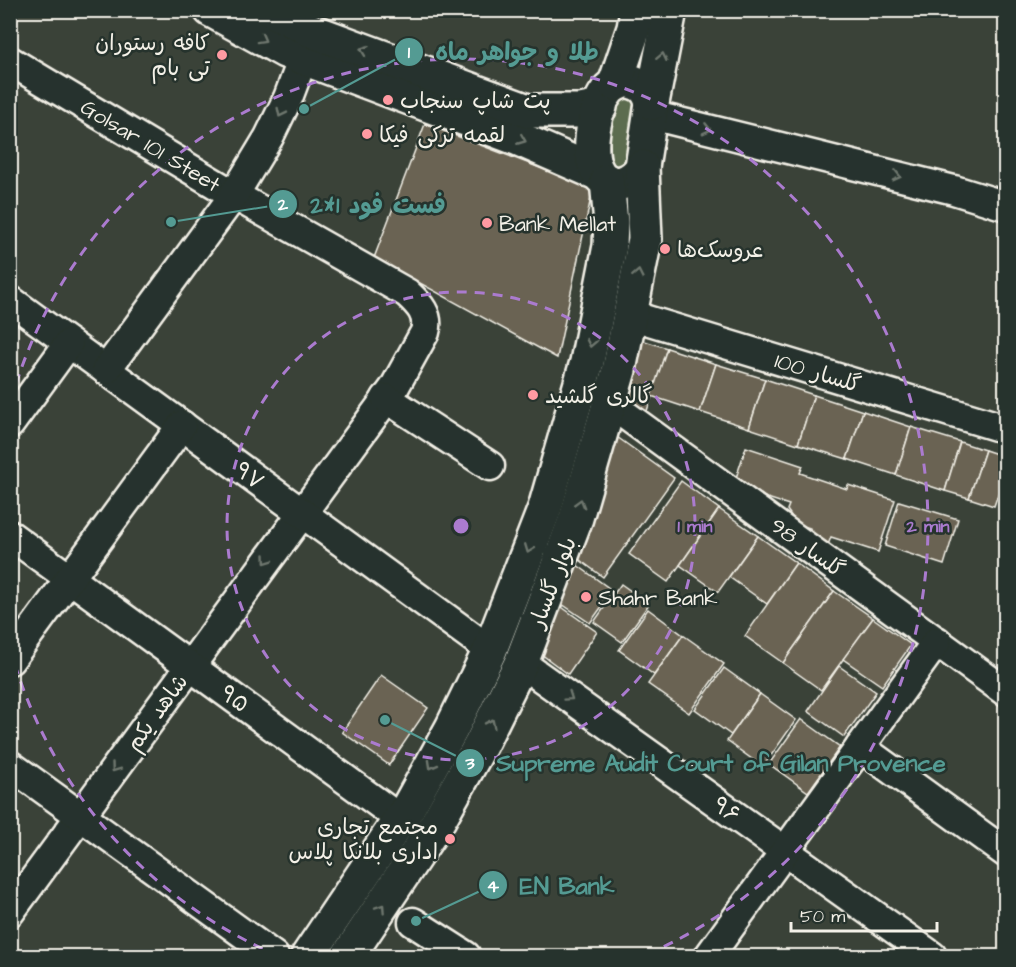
<svg xmlns="http://www.w3.org/2000/svg" width="1016" height="967" font-family="'Architects Daughter','Playpen Sans Arabic',sans-serif">
<style>
.green{fill:#5c6c4f;stroke:#a8ae9c;stroke-width:1.5}
.building{fill:#6a6453;stroke:#f4f1e8;stroke-width:1.5}
.lines{fill:none;stroke-linecap:round;stroke-linejoin:round}
.minor-casing{stroke:#f4f1e8;stroke-width:33}
.major-casing{stroke:#f4f1e8;stroke-width:38}
.minor{stroke:#26332d;stroke-width:28}
.major{stroke:#26332d;stroke-width:33}
.oneway{stroke:#6e766e}
.ring{fill:none;stroke:#ab7bcf;stroke-width:3;stroke-dasharray:10 8}
.poi-dot{fill:#ff9aa2;stroke:#26332d;stroke-width:2}
.labels{text-anchor:middle;stroke-width:5;stroke-linejoin:round;paint-order:stroke}
.poi-label{font-size:22px;fill:#f4f1e8;stroke:#26332d;text-anchor:start}
.street-label{font-size:22px;fill:#f4f1e8;stroke:#26332d}
.centre{fill:#ab7bcf;stroke:#26332d;stroke-width:3}
.ring-label{font-size:18px;text-anchor:middle;font-weight:bold;fill:#ab7bcf;stroke:#26332d;stroke-width:5;stroke-linejoin:round;paint-order:stroke}
.leader{fill:none;stroke:#549b93;stroke-width:2}
.callout-dot{fill:#549b93;stroke:#26332d;stroke-width:2}
.mark-label{font-size:18px;text-anchor:middle;font-weight:bold;fill:#fff}
.callout-label{font-size:24px;text-anchor:middle;font-weight:bold;fill:#549b93;stroke:#26332d;stroke-width:5;stroke-linejoin:round;paint-order:stroke}
</style>
<rect width="100%" height="100%" fill="#3a4238"/>
<filter id="ink" filterUnits="userSpaceOnUse"><feTurbulence type="fractalNoise" baseFrequency=".0167" numOctaves="2"/><feDisplacementMap in="SourceGraphic" scale="12" xChannelSelector="R" yChannelSelector="G"/><feConvolveMatrix kernelMatrix="1 2 1 2 8 2 1 2 1" color-interpolation-filters="sRGB"/></filter>
<g filter="url(#ink)">
<polygon class="green" points="619,97 631,98 634,104 625,162 616,169 605,159 603,148"/>
<g class="building">
<polygon points="425,124 593,188 557,358 374,258"/>
<polygon points="635,338 667,348 646,414 622,407"/>
<polygon points="667,348 716,364 700,412 651,396"/>
<polygon points="716,364 765,379 749,428 700,412"/>
<polygon points="765,379 814,395 798,444 749,428"/>
<polygon points="814,395 863,411 847,459 798,444"/>
<polygon points="863,411 911,427 896,475 847,459"/>
<polygon points="911,427 960,442 945,491 896,475"/>
<polygon points="617,437 674,478 603,577 573,555"/>
<polygon points="960,442 985,450 969,498 945,491"/>
<polygon points="746,447 803,466 800,473 847,489 848,485 895,500 878,552 831,537 828,545 812,535 810,528 797,524 787,510 789,505 733,487"/>
<polygon points="985,450 1006,457 1006,471 994,506 969,498"/>
<polygon points="681,481 719,509 668,582 629,554"/>
<polygon points="899,501 958,519 944,565 885,546"/>
<polygon points="719,509 758,536 718,592 680,565"/>
<polygon points="758,536 796,563 767,604 729,577"/>
<polygon points="570,560 613,591 590,623 556,600"/>
<polygon points="796,563 834,591 783,663 745,636"/>
<polygon points="621,584 649,604 622,642 594,622"/>
<polygon points="834,591 873,618 821,690 783,663"/>
<polygon points="556,603 597,632 568,674 541,654"/>
<polygon points="648,609 683,635 654,675 619,650"/>
<polygon points="873,618 911,645 882,686 843,659"/>
<polygon points="683,635 724,664 689,713 648,684"/>
<polygon points="839,666 876,692 844,737 808,711"/>
<polygon points="724,668 760,694 731,735 695,709"/>
<polygon points="381,675 428,708 389,765 342,732"/>
<polygon points="760,694 796,720 763,767 727,741"/>
<polygon points="801,719 840,747 808,792 769,764"/>
</g>
<g class="lines">
<defs>
<g id="minor">
<path d="M10,61L234,195L407,293C419,304 430,315 425,332L394,388L10,912"/>
<polyline points="651,115 954,190 1006,206"/>
<polyline points="10,300 490,650"/>
<polyline points="630,315 1006,429"/>
<polyline points="106,370 234,195 269,137 288,98 303,58"/>
<polyline points="386,398 490,466"/>
<polyline points="609,403 1006,692"/>
<polyline points="10,424 69,343"/>
<polyline points="10,535 400,819"/>
<polyline points="10,660 182,425"/>
<polyline points="521,663 932,956"/>
<polyline points="860,747 1006,853"/>
<polyline points="10,765 274,956"/>
<polyline points="413,922 466,956"/>
<polyline points="709,956 937,641"/>
</g>
<g id="major">
<polyline points="211,10 285,51 519,139 597,173"/>
<polyline points="271,10 312,31 528,111 581,111 600,107"/>
<path d="M625,80C641,83 648,88 652,103L642,167C632,184 608,192 597,171C586,151 594,106 609,89C614,84 619,83 625,80Z"/>
<polyline points="615,84 634,28 637,10"/>
<polyline points="652,103 670,10"/>
<polyline points="308,956 409,806 452,728 490,650 545,508 587,362 610,246 611,223 607,181"/>
<polyline points="348,956 437,823 481,744 521,663 576,518 619,370 645,239 642,167"/>
</g>
</defs>
<use href="#minor" class="minor-casing"/>
<use href="#major" class="major-casing"/>
<use href="#minor" class="minor"/>
<use href="#major" class="major"/>
</g>
<defs><path id="oneway-chevron" d="M-2-3.5L2.5 0L-2 3.5" fill="none" stroke-width="1.6" stroke-linecap="round" stroke-linejoin="round" transform="scale(1.5)"/></defs>
<g class="oneway">
<use href="#oneway-chevron" transform="translate(262 39) rotate(29)"/>
<use href="#oneway-chevron" transform="translate(364 50) rotate(-160)"/>
<use href="#oneway-chevron" transform="translate(662 57) rotate(-78)"/>
<use href="#oneway-chevron" transform="translate(281 113) rotate(116)"/>
<use href="#oneway-chevron" transform="translate(707 129) rotate(14)"/>
<use href="#oneway-chevron" transform="translate(522 140) rotate(22)"/>
<use href="#oneway-chevron" transform="translate(897 176) rotate(14)"/>
<use href="#oneway-chevron" transform="translate(638 274) rotate(-79)"/>
<use href="#oneway-chevron" transform="translate(591 343) rotate(101)"/>
<use href="#oneway-chevron" transform="translate(580 503) rotate(-74)"/>
<use href="#oneway-chevron" transform="translate(529 549) rotate(111)"/>
<use href="#oneway-chevron" transform="translate(267 560) rotate(126)"/>
<use href="#oneway-chevron" transform="translate(569 697) rotate(35)"/>
<use href="#oneway-chevron" transform="translate(491 723) rotate(-64)"/>
<use href="#oneway-chevron" transform="translate(432 765) rotate(119)"/>
<use href="#oneway-chevron" transform="translate(115 768) rotate(126)"/>
<use href="#oneway-chevron" transform="translate(381 908) rotate(-56)"/>
</g>
</g>
<g class="ring">
<circle cx="461" cy="526" r="234"/>
<path d="M279 956A467 467 0 0 1 11 651M11 401A467 467 0 1 1 643 956"/>
</g>
<g class="poi-dot">
<circle cx="222" cy="55" r="6"/>
<circle cx="388" cy="100" r="6"/>
<circle cx="367" cy="134" r="6"/>
<circle cx="487" cy="223" r="6"/>
<circle cx="665" cy="249" r="6"/>
<circle cx="533" cy="395" r="6"/>
<circle cx="586" cy="597" r="6"/>
<circle cx="450" cy="839" r="6"/>
</g>
<g class="labels">
<g class="poi-label">
<text x="210" y="50" text-anchor="end">کافه رستوران<tspan x="210" dy="25">تی بام</tspan></text>
<text x="400" y="108">پت شاپ سنجاب</text>
<text x="379" y="142">لقمه ترکی فیکا</text>
<text x="499" y="231">Bank Mellat</text>
<text x="677" y="257">عروسک‌ها</text>
<text x="545" y="403">گالری گلشید</text>
<text x="598" y="605">Shahr Bank</text>
<text x="438" y="834" text-anchor="end">مجتمع تجاری<tspan x="438" dy="25">اداری بلانکا پلاس</tspan></text>
</g>
<g class="street-label">
<text transform="translate(151 145) rotate(31)" y="8">Golsar 101 Steet</text>
<text transform="translate(818 372) rotate(17)" y="8">گلسار 100</text>
<text transform="translate(250 475) rotate(36)" y="8">۹۷</text>
<text transform="translate(808 547) rotate(36)" y="8">گلسار 98</text>
<text transform="translate(552 582) rotate(-69)" y="8">بلوار گلسار</text>
<text transform="translate(235 698) rotate(36)" y="8">۹۵</text>
<text transform="translate(156 712) rotate(-54)" y="8">شاهد یکم</text>
<text transform="translate(727 809) rotate(35)" y="8">۹۶</text>
</g>
</g>
<circle cx="461" cy="526" r="9" class="centre"/>
<g class="ring-label">
<text x="695" y="532">1 min</text>
<text x="928" y="532">2 min</text>
</g>
<path class="leader" d="M304 109L409 52M171 222L283 204M385 720L470 763M416 921L493 885"/>
<g class="callout-dot">
<circle cx="304" cy="109" r="6"/>
<circle cx="171" cy="222" r="6"/>
<circle cx="385" cy="720" r="6"/>
<circle cx="416" cy="921" r="6"/>
<circle cx="409" cy="52" r="15"/>
<circle cx="283" cy="204" r="15"/>
<circle cx="470" cy="763" r="15"/>
<circle cx="493" cy="885" r="15"/>
</g>
<g class="mark-label">
<text x="409" y="58">1</text>
<text x="283" y="210">2</text>
<text x="470" y="769">3</text>
<text x="493" y="892">4</text>
</g>
<g class="callout-label">
<text x="517" y="60">طلا و جواهر ماه</text>
<text x="378" y="213">فست فود 1*2</text>
<text x="721" y="771">Supreme Audit Court of Gilan Provence</text>
<text x="567" y="894">EN Bank</text>
</g>
<rect width="1016" height="967" fill="none" stroke="#26332d" stroke-width="36"/>
<rect x="18" y="18" width="980" height="931" fill="none" stroke="#f4f1e8" stroke-width="2" filter="url(#ink)"/>
<path d="M791 922v9h146v-9" fill="none" stroke="#f4f1e8" stroke-width="3"/>
<text x="800" y="922" font-size="18" fill="#f4f1e8" stroke="#26332d" stroke-width="4.5" paint-order="stroke">50 m</text>
</svg>
